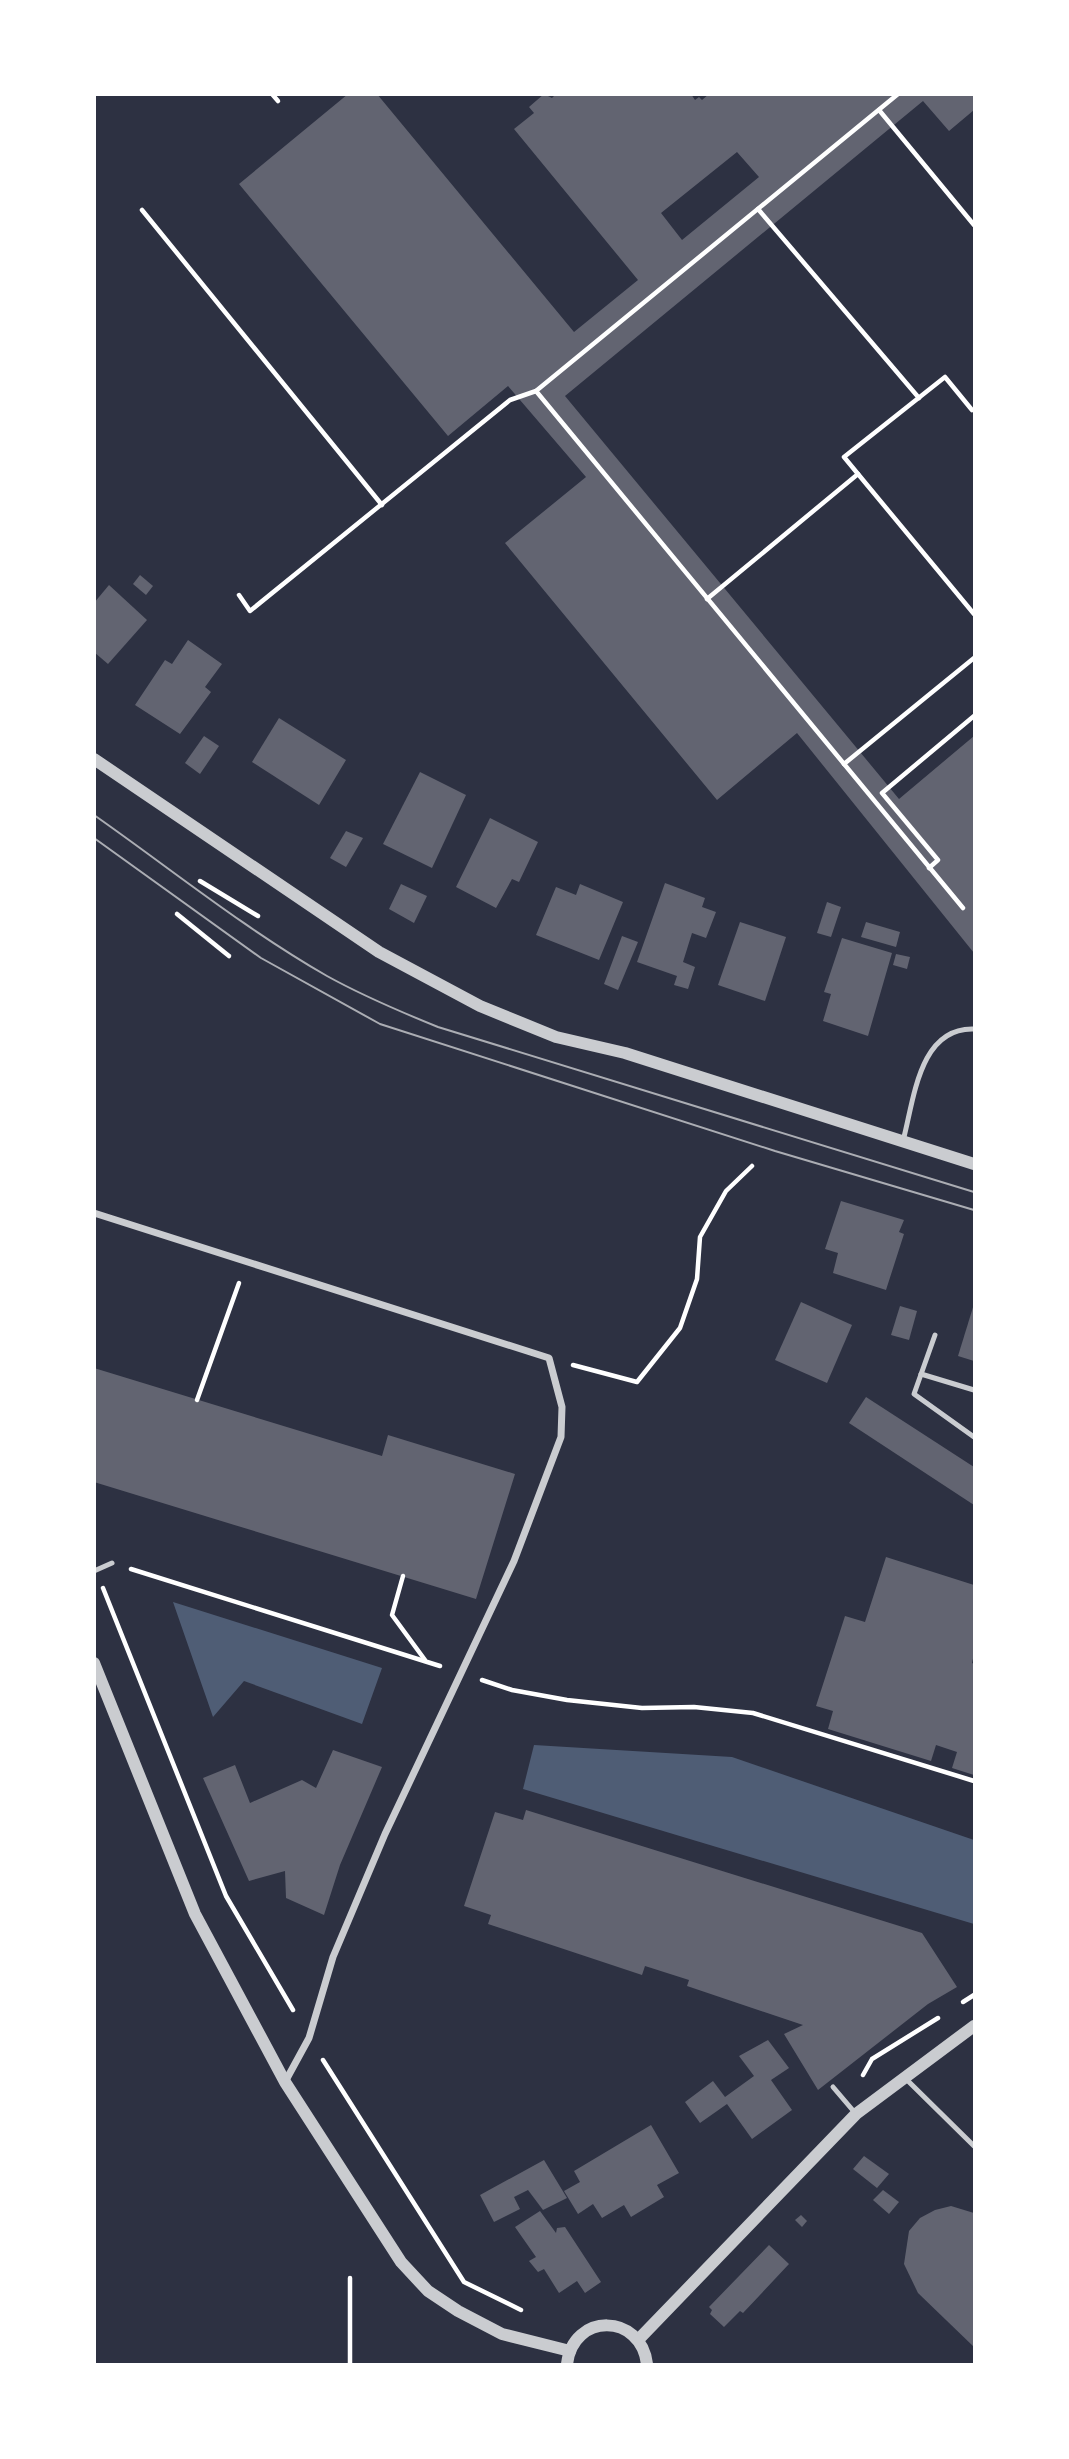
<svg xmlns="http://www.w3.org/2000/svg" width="1069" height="2459" font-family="'Titillium Web',sans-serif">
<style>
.water{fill:#4f5d75}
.building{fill:#626471;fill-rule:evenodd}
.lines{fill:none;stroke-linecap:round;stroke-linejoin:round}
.path{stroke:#fff;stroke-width:4.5}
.service{stroke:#caccd0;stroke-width:5}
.minor{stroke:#caccd0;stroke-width:7}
.tertiary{stroke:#caccd0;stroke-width:12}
.tram{stroke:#abadb3;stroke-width:2}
</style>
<rect width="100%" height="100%" fill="#2d3142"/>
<g class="water">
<polygon points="173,1602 382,1668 362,1724 244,1681 213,1717"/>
<polygon points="534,1745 732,1757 974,1840 974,1924 523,1789"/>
</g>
<g class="building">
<path d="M348,94H377L574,332L638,280L514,129L534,113L529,107L544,94L552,98L556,94H691L695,100L699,97L702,100L709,94H974V110L949,131L923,101L565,396L899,799L974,736V953L797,733L717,800L505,543L586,477L508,386L448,436L239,184ZM737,152L759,177L682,240L661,213Z"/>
<polygon points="140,575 153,586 146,595 133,584"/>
<polygon points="109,585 147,620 108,664 94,652 94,603"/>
<polygon points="188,640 222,664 205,687 211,692 180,734 135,705 165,660 172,664"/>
<polygon points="279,718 346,760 319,805 252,762"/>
<polygon points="204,736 219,746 200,774 185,763"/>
<polygon points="420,772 466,795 432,868 383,844"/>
<polygon points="490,818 538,842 519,882 512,879 496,908 456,887"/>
<polygon points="346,831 363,838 346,867 330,858"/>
<polygon points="665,883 705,898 702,907 716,912 706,938 692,933 683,962 695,967 688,989 674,985 677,976 637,962"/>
<polygon points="401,884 427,896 414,923 389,909"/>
<polygon points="580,884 623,902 599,960 536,935 556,887 576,895"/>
<polygon points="827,902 841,907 831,937 817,933"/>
<polygon points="740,922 786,937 765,1001 718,985"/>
<polygon points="866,922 900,932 896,947 861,937"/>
<polygon points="622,936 638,942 618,990 604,984"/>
<polygon points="842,938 892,953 868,1036 823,1021 831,994 824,992"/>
<polygon points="896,954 910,957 907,969 893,965"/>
<polygon points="841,1201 904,1220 899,1232 904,1234 886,1290 833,1273 838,1253 825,1249"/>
<polygon points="801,1302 852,1325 827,1383 775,1360"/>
<polygon points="974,1304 974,1361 958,1356"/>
<polygon points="900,1306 917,1311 909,1340 891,1335"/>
<polygon points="94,1368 382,1456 388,1435 515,1474 476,1599 94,1482"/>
<polygon points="866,1397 974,1467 974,1505 849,1423"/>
<polygon points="886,1557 974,1585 974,1654 972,1663 974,1664 974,1775 952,1768 957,1752 936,1745 931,1761 828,1729 833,1711 816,1706 845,1616 865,1622"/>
<polygon points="333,1750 382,1767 340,1865 324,1915 286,1898 285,1871 249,1881 203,1778 235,1765 250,1803 302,1780 316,1788"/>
<polygon points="526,1810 922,1933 957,1987 928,2004 818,2090 784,2034 803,2025 687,1986 689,1980 645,1966 642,1975 488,1924 491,1915 464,1906 495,1812 523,1820"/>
<polygon points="768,2040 789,2068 771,2080 792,2110 752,2139 727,2104 700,2123 685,2102 713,2081 725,2097 754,2076 739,2056"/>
<polygon points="651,2125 679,2173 657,2185 664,2197 631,2217 624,2205 602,2218 593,2204 578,2214 564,2191 580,2182 574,2171"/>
<polygon points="864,2156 889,2174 877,2188 853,2169"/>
<polygon points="544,2160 567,2198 543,2210 528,2190 514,2197 520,2209 494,2222 480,2195"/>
<polygon points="883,2190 899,2202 889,2214 873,2200"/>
<polygon points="951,2206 974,2213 974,2347 918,2293 904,2264 909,2231 920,2218 935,2210"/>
<polygon points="540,2211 556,2233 557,2228 565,2227 601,2282 585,2293 577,2281 559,2293 544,2269 538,2272 529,2261 536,2257 515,2227"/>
<polygon points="801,2215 807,2221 802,2227 795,2220"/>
<polygon points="769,2245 789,2264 743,2313 740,2311 724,2327 710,2314 712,2310 709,2307"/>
</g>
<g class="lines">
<g class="path">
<polyline points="272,94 278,101"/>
<polyline points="898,94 536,391 963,908"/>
<polyline points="879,110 974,225"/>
<polyline points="758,209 919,398"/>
<polyline points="142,210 382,505"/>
<polyline points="858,474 974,614"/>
<polyline points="239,595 250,611 510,400 536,391"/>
<polyline points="707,599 858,474 844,457 945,377 972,410"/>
<polyline points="844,764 974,658"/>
<polyline points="929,868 938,860 882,793 974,716"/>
<polyline points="200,881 258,916"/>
<polyline points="177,914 229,956"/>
<polyline points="573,1365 637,1382 680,1328 697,1279 700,1237 726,1191 752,1166"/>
<polyline points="197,1400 239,1283"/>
<polyline points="131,1569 440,1666"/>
<polyline points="403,1576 392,1615 425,1660"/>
<polyline points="103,1588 226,1896 293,2010"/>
<polyline points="482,1680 512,1690 567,1700 642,1708 694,1707 753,1713 974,1781"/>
<polyline points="963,2002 974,1995"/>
<polyline points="323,2060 464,2282 521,2310"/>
<polyline points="863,2075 872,2059 938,2018"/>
<polyline points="350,2364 350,2278"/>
</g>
<g class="service">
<path d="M903,1141C914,1100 919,1027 974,1029"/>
<polyline points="935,1335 914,1394 974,1437"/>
<polyline points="921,1374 974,1390"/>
<polyline points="94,1571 112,1563"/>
<polyline points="906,2079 974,2146"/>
<polyline points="833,2087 856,2114"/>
</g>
<polyline class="minor" points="94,1213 549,1358 562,1407 561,1437 514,1561 385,1834 333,1957 309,2038 285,2082"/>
<g class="tertiary">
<polyline points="94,759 379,952 480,1006 556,1037 625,1053 974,1164"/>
<polyline points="94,1663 195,1914 285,2082 401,2262 428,2291 458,2311 502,2334 570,2351"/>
<polyline points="638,2340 856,2114 974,2026"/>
<path d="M567,2364C573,2312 641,2313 647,2364"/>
</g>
<g class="tram">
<path d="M94,815C171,869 245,929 327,976C363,996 401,1012 438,1027L974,1192"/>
<polyline points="94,838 261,958 380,1024 775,1151 974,1210"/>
</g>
</g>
<rect width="1069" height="2459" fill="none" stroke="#ffffff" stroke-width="192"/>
</svg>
